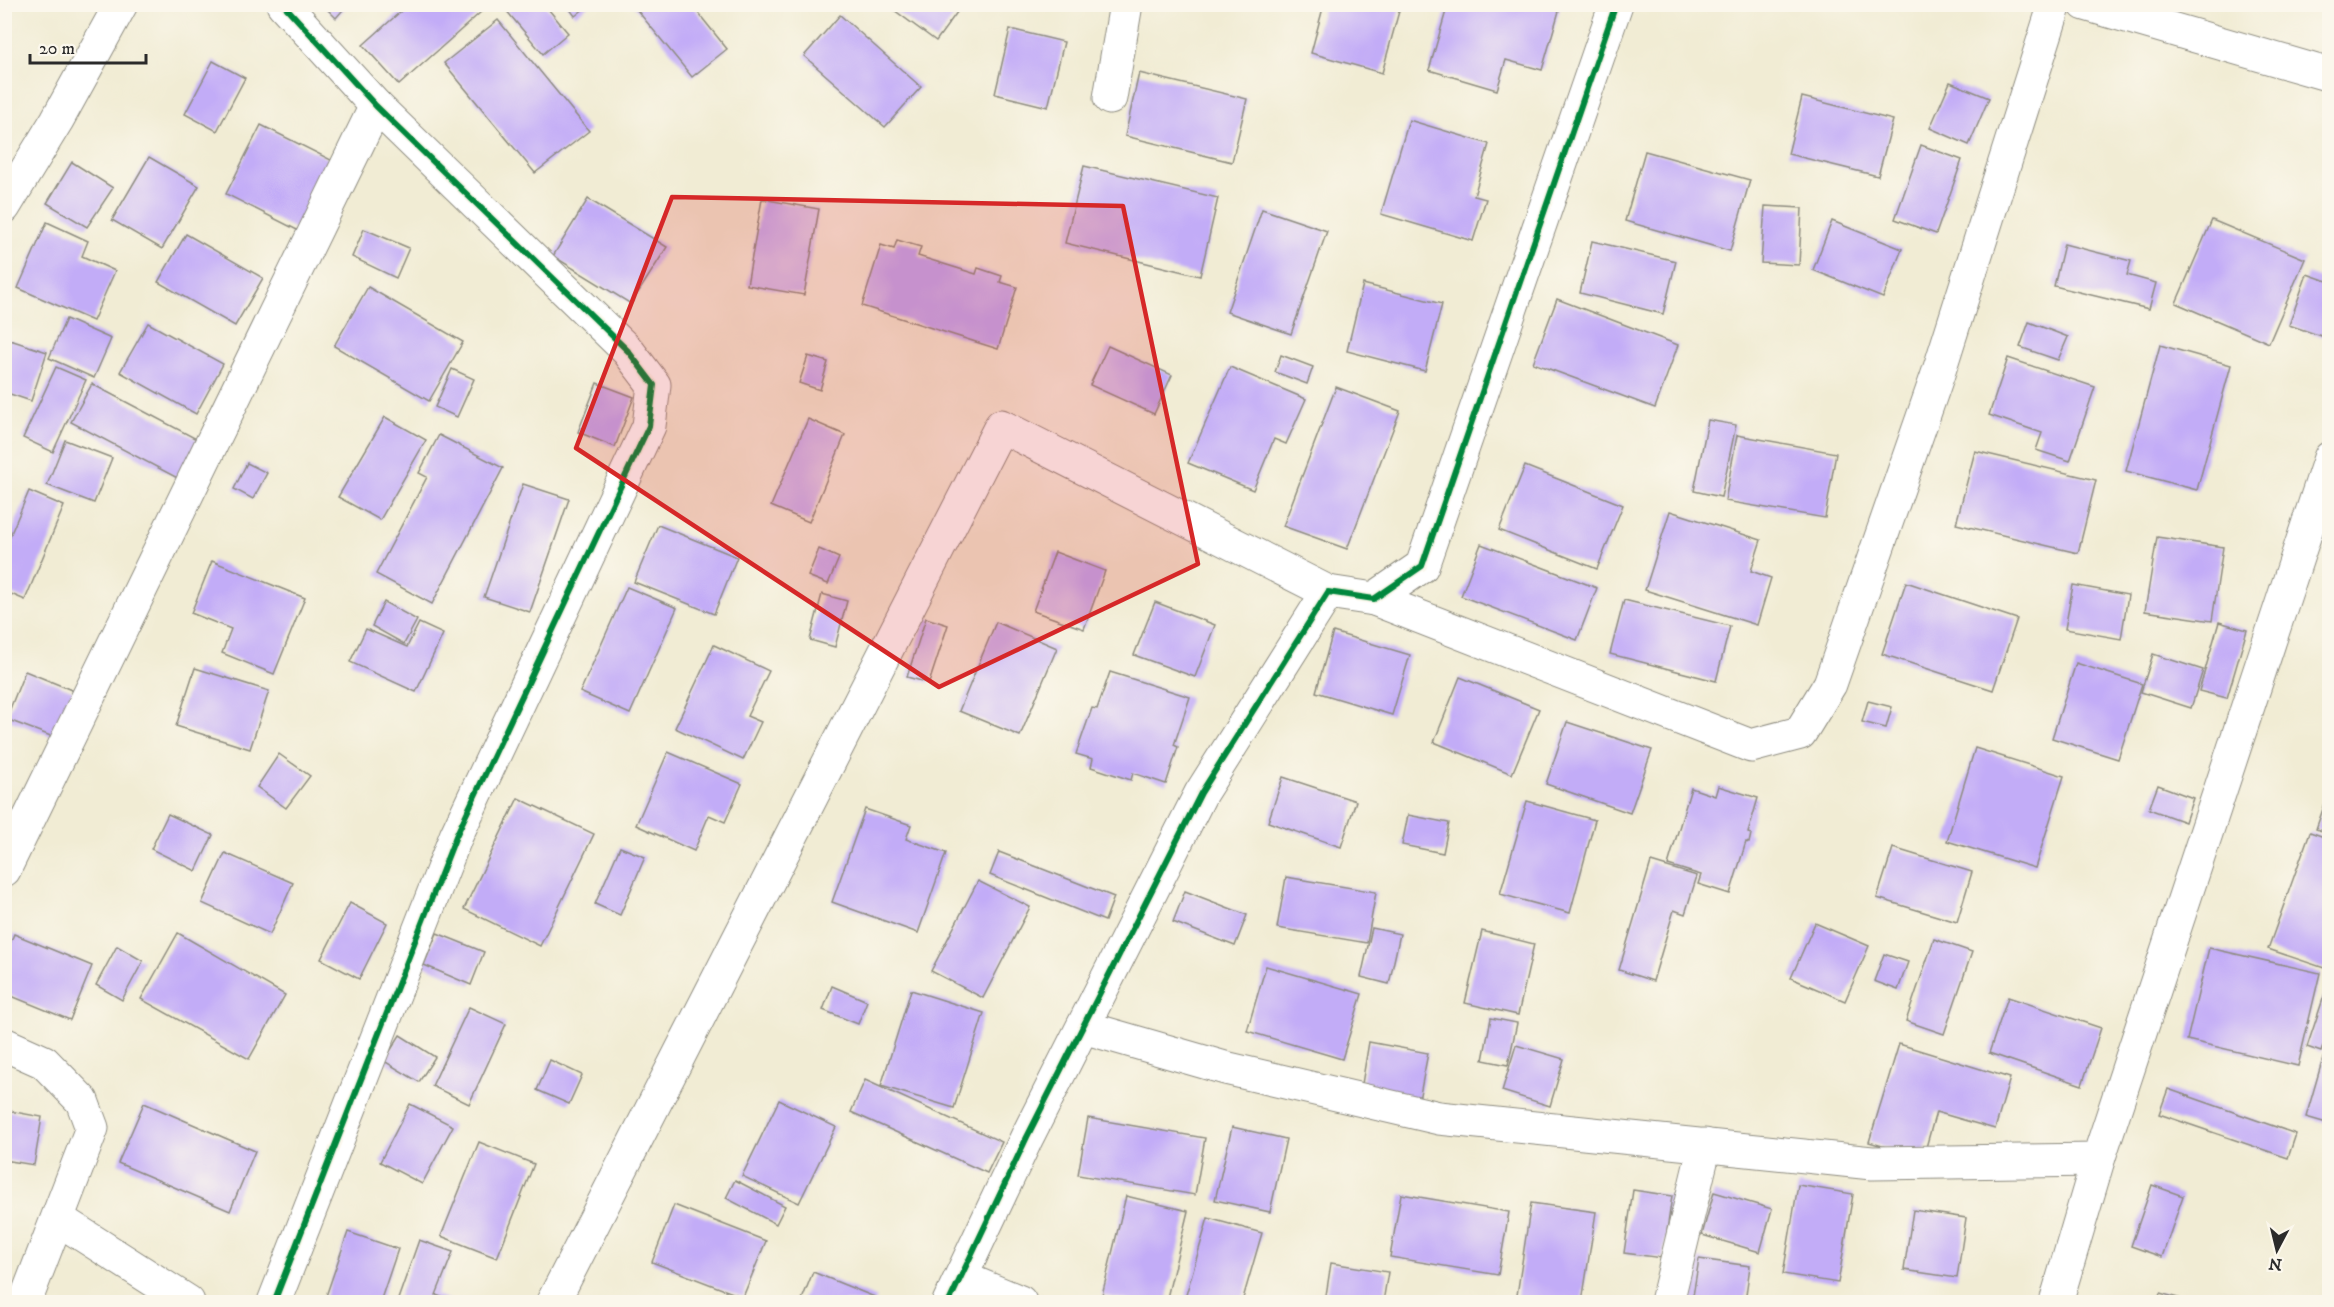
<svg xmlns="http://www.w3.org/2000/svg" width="2334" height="1307" font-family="'IM FELL DW Pica',serif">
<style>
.building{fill:#c2acf7}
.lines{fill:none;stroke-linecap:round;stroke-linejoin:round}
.minor-casing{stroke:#8e8c80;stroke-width:35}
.minor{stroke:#fff;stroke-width:33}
.cycleway-casing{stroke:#fbf7ec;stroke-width:10}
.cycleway{stroke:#00873e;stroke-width:6}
.marked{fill:#d62828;fill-opacity:0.2;stroke:#d62828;stroke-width:4.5;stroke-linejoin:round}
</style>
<rect width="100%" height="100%" fill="#fbf7ec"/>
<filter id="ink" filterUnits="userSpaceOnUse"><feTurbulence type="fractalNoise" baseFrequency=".0167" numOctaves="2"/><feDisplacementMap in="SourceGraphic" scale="12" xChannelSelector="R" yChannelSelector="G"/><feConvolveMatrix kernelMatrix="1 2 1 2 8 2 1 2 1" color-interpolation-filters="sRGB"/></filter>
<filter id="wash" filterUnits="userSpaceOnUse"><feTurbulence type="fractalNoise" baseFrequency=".008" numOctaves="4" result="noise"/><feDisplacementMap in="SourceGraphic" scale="24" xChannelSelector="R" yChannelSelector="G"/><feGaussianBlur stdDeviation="1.35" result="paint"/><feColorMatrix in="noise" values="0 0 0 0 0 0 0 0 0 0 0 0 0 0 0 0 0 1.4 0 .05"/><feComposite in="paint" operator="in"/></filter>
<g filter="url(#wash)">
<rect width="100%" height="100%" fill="#f1ecd4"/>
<g id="blocks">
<g class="building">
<polygon points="322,4 348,4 336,18"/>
<polygon points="409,4 474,4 481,12 399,85 363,45"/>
<polygon points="511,4 544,4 568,33 543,54 505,9"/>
<polygon points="566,4 590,4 575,16"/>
<polygon points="632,4 691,4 727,49 692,77"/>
<polygon points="892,4 963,4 936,41 890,7"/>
<polygon points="1324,4 1401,4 1382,73 1311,53"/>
<polygon points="1448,4 1561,4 1542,70 1506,60 1497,90 1429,70"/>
<polygon points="840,15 921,87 885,127 804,56"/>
<polygon points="498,20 589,131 535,173 444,63"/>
<polygon points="1010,29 1064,42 1048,107 995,94"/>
<polygon points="213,61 245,78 217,131 185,114"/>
<polygon points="1139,73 1247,99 1232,162 1125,136"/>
<polygon points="1950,82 1989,98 1969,145 1930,128"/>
<polygon points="1802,97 1893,120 1878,176 1788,154"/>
<polygon points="1409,120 1489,144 1474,196 1486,199 1473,241 1381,214"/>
<polygon points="261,125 335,162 299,231 226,194"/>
<polygon points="1921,145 1962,160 1936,234 1895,219"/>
<polygon points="1645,151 1750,180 1730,251 1625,221"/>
<polygon points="149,157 199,186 162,249 112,220"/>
<polygon points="72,162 113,188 87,227 47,203"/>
<polygon points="1084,166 1218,198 1200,276 1065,243"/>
<polygon points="588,199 667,247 631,304 553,256"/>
<polygon points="762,199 819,209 804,295 747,285"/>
<polygon points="1765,206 1802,208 1799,265 1761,263"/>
<polygon points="1262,209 1327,231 1291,334 1227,312"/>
<polygon points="2212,220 2305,259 2269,343 2176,303"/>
<polygon points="1832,221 1902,249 1883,298 1813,270"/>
<polygon points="47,222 88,241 82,256 115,271 93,321 18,288"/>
<polygon points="364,229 409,248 396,278 352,257"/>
<polygon points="186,234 263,278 235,326 158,282"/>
<polygon points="897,240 921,247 918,256 976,274 978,268 1002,276 1000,282 1017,287 998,349 862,306 881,245 894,249"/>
<polygon points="1592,241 1676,261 1663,314 1580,293"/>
<polygon points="2064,244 2131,261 2127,275 2156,283 2149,309 2054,286"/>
<polygon points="2307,274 2330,282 2330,339 2289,325"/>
<polygon points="1363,284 1442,304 1425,371 1347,351"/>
<polygon points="368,287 463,342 429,401 334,346"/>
<polygon points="1557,299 1678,345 1655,408 1533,363"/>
<polygon points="66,319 111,339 94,378 49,358"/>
<polygon points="2029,322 2068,337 2058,360 2020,347"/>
<polygon points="148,323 223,364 196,414 120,372"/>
<polygon points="4,338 47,352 31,401 4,392"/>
<polygon points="2160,345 2231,365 2197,490 2126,471"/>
<polygon points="1108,346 1172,375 1154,414 1090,385"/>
<polygon points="1281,355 1313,367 1307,384 1275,372"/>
<polygon points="808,356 828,362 820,390 799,383"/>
<polygon points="2008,358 2095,387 2070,461 2036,450 2042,433 1989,415"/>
<polygon points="56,367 86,380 53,452 23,438"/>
<polygon points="1230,367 1306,399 1286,444 1274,439 1253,490 1188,463"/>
<polygon points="452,369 474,379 457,417 435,407"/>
<polygon points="597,383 634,397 615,447 578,432"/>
<polygon points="92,384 206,444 185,482 71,422"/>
<polygon points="1336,387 1400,411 1347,549 1283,526"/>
<polygon points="385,417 426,440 380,520 338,497"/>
<polygon points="808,419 845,435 809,522 771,506"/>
<polygon points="1708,420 1736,425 1721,497 1694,491"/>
<polygon points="439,435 503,468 432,604 376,574 427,477 419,473"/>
<polygon points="1737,435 1836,453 1825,518 1725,501"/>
<polygon points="65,440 112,458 94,503 47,485"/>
<polygon points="1975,451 2096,480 2078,553 1956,524"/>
<polygon points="247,463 267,473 253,499 234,489"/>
<polygon points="1525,466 1623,505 1597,569 1499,530"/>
<polygon points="523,484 569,499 530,612 484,597"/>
<polygon points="29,491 64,506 25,600 4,591 4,550"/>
<polygon points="1670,511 1761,540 1751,571 1771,578 1757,625 1645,590"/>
<polygon points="658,525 737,557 714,614 634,582"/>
<polygon points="2157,537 2223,547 2212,621 2145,611"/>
<polygon points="1481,544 1597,588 1577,640 1461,596"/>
<polygon points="819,549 839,558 828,584 808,576"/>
<polygon points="1055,552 1105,571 1084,629 1033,611"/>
<polygon points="212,561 305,598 274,674 222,653 231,629 191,613"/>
<polygon points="1906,582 2017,619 1993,690 1882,654"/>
<polygon points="2073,585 2128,595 2121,639 2065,629"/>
<polygon points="627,587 677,608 630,714 580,692"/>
<polygon points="822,594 847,601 835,647 810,640"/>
<polygon points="1624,600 1730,626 1716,681 1610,654"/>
<polygon points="384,602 417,620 404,644 372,626"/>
<polygon points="1155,602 1215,625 1195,677 1134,655"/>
<polygon points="926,618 948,625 929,683 907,677"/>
<polygon points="996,622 1057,648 1020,736 959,711"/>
<polygon points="2219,622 2247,630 2227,698 2199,691"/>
<polygon points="419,623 443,634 416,692 350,662 366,629 407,647"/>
<polygon points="1333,632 1410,655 1392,715 1316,692"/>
<polygon points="714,645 769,671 747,716 761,722 743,760 675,728"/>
<polygon points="2153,654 2203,670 2191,708 2141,692"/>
<polygon points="2076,663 2142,684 2118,759 2052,738"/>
<polygon points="195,668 269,691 250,749 176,726"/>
<polygon points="25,671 74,691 56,738 6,719"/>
<polygon points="1110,672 1190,697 1174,745 1178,747 1166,784 1133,773 1131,780 1091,767 1093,759 1076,754 1092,708 1097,709"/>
<polygon points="1460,677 1539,709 1512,774 1434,742"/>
<polygon points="1868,701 1892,707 1886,728 1862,722"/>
<polygon points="1567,722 1652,750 1630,813 1546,784"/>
<polygon points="1975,748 2064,776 2035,868 1947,841"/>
<polygon points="668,752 742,784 725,822 709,815 694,851 636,825"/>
<polygon points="279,754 310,776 286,808 257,787"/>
<polygon points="1283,777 1356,801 1341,847 1268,822"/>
<polygon points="2158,785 2193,798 2185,822 2149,809"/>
<polygon points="1718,786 1758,798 1748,833 1751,834 1749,843 1746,842 1730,894 1698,884 1701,875 1668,865 1691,788 1715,796"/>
<polygon points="2329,792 2330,792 2330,834 2316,829"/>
<polygon points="518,798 594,834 540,946 464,909"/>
<polygon points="1527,801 1595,820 1570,913 1500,894"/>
<polygon points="865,809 911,825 906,839 946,853 918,933 832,902"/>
<polygon points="168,814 213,835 196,871 151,849"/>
<polygon points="1408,815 1449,823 1443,853 1402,845"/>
<polygon points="2310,832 2330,839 2330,970 2268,949"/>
<polygon points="620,847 645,857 620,915 595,904"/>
<polygon points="1893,848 1972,872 1957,922 1877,898"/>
<polygon points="999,852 1114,897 1105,921 990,875"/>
<polygon points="225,853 293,883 270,934 202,903"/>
<polygon points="1651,862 1697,876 1685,914 1674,910 1653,981 1619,970"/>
<polygon points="1286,877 1376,892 1367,943 1277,928"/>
<polygon points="978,881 1030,907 983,998 931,971"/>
<polygon points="1185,891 1247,915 1235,946 1173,922"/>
<polygon points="350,903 387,923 359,979 321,959"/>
<polygon points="1815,923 1869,946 1845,1001 1791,978"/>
<polygon points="1372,928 1400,934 1389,984 1361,977"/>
<polygon points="1482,931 1534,944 1518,1015 1465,1003"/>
<polygon points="178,933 285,995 249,1059 141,999"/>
<polygon points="437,933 484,952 471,985 424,965"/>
<polygon points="14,934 92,966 70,1020 4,993 4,957"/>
<polygon points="1934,939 1972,952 1944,1034 1906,1021"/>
<polygon points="117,946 143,961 122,1000 96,985"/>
<polygon points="2209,948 2320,973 2298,1066 2187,1040"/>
<polygon points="1884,954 1908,962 1898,990 1874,981"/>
<polygon points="1266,966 1362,994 1342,1059 1247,1031"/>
<polygon points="2329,981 2330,1027 2321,1052 2307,1047"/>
<polygon points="832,986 867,1001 858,1024 823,1010"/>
<polygon points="911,990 984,1013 954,1108 881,1086"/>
<polygon points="2008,997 2101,1028 2082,1085 1989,1053"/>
<polygon points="469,1007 506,1024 469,1104 432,1086"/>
<polygon points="1491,1018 1517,1023 1508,1065 1483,1060"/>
<polygon points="400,1035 435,1057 419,1082 384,1061"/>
<polygon points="1369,1042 1428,1053 1419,1100 1361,1090"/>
<polygon points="1899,1044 2010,1078 1995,1129 1936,1112 1923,1158 1869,1142"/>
<polygon points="1516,1045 1564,1059 1550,1106 1502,1091"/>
<polygon points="2323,1058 2330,1059 2330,1124 2306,1117"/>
<polygon points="550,1060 582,1075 569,1104 537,1090"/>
<polygon points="865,1080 1002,1142 987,1173 851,1112"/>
<polygon points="2168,1089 2296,1134 2288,1158 2159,1114"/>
<polygon points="779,1100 836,1127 799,1203 742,1176"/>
<polygon points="144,1103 255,1151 230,1211 118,1163"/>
<polygon points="410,1104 453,1126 422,1184 380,1162"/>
<polygon points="4,1110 42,1117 34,1165 4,1160"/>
<polygon points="1088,1118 1205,1138 1195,1195 1078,1175"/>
<polygon points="1232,1127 1286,1139 1270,1212 1215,1200"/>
<polygon points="479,1142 534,1164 497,1258 441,1236"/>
<polygon points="735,1180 785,1206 776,1224 726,1198"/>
<polygon points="1798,1185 1853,1194 1838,1283 1783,1274"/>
<polygon points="2152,1185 2183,1196 2162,1257 2131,1246"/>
<polygon points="1633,1190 1672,1196 1663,1258 1624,1253"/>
<polygon points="1714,1192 1772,1209 1760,1252 1702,1235"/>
<polygon points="1401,1194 1509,1212 1498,1275 1390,1257"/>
<polygon points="1126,1196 1188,1211 1166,1302 1134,1302 1102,1295"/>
<polygon points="1531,1203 1596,1212 1582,1302 1516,1302"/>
<polygon points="674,1205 766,1241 743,1297 652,1262"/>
<polygon points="1913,1210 1966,1218 1957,1278 1904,1270"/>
<polygon points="1208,1218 1262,1233 1242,1302 1184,1302"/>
<polygon points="348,1232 398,1249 380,1302 324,1302"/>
<polygon points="419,1240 453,1252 436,1295 454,1302 397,1302"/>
<polygon points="1699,1259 1750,1266 1745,1302 1692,1302"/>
<polygon points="1331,1263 1388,1272 1383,1302 1325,1302"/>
<polygon points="813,1272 877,1298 875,1302 801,1302"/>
<polygon points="2160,1293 2192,1302 2157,1302"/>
</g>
</g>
</g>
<g filter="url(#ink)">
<use href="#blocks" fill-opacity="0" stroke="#8e8c80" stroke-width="1.5"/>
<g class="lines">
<defs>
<g id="minor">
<polyline points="2085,4 2330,75"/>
<polyline points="1110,98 1126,4"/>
<polyline points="4,207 57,120 121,4"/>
<polyline points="1374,599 1751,746 1800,733 1830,684 1938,374 2055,4"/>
<polyline points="4,870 376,106"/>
<polyline points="1083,1027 1225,1068 1439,1118 1872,1163 2098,1160"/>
<polyline points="4,1044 44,1062 82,1101 92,1128 25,1302"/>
<polyline points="58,1219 188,1302"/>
<polyline points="962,1278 1020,1302"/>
<polyline points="274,1302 456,836 649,426 654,385 628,351 376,106 283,4"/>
<polyline points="553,1302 1001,426 1328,592"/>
<polyline points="949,1302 1027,1137 1201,793 1328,592 1374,599 1422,566 1616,4"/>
<polyline points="1667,1302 1705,1145"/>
<polyline points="2056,1302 2098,1160 2330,458"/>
</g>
</defs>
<use href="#minor" class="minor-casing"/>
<use href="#minor" class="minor"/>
<defs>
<g id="cycleway">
<polyline points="274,1302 456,836 649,426 654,385 628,351 376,106 283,4"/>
<polyline points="949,1302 1027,1137 1201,793 1328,592 1374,599 1422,566 1616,4"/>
</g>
</defs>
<use href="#cycleway" class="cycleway-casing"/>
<use href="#cycleway" class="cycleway"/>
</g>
</g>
<path class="marked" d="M672,197L1123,206L1198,564L939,687L576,448Z"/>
<rect width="2334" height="1307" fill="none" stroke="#fbf7ec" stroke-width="24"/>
<g transform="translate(2277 1250) rotate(187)" stroke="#fbf7ec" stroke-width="4.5" paint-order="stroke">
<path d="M0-4.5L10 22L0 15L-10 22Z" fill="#2b2b2b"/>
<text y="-9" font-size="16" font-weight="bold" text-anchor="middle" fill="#2b2b2b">N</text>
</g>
<path d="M30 54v9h116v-9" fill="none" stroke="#2b2b2b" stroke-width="3"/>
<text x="39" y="54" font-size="18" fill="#2b2b2b" stroke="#fbf7ec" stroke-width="4.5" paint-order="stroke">20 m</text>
</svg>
